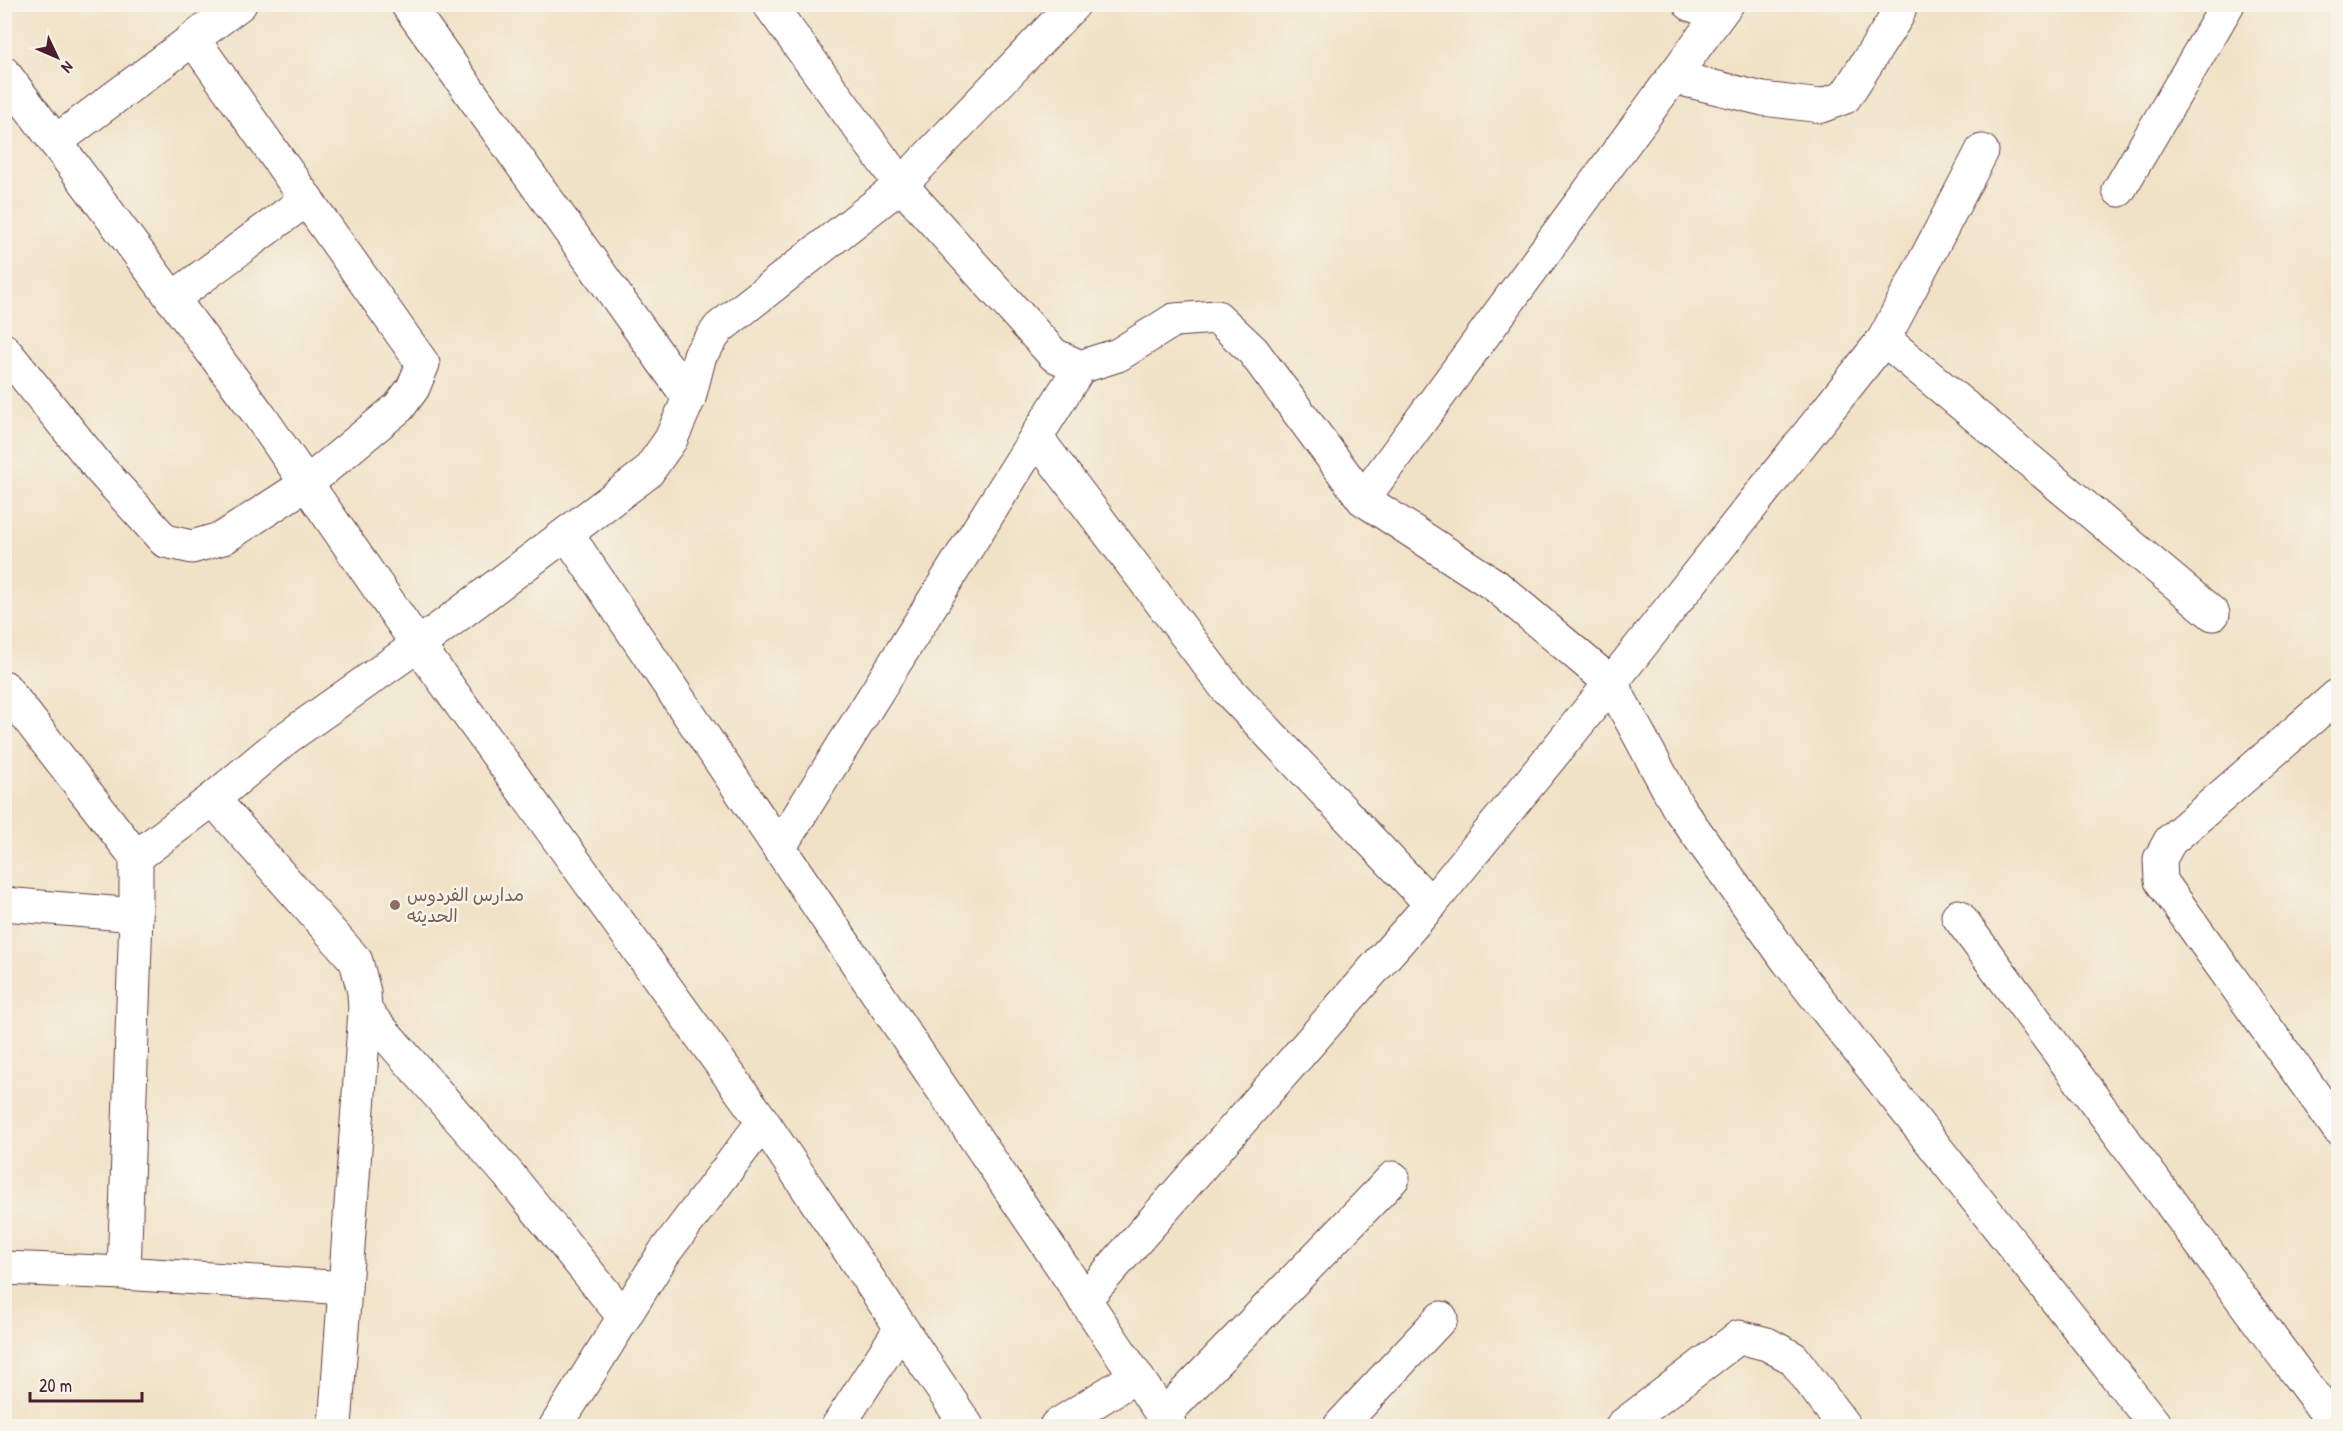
<svg xmlns="http://www.w3.org/2000/svg" width="2343" height="1431" font-family="'Patrick Hand','Playpen Sans Arabic',sans-serif">
<style>
.lines{fill:none;stroke-linecap:round;stroke-linejoin:round}
.minor-casing{stroke:#633c42;stroke-width:35}
.minor{stroke:#fff;stroke-width:33}
.education-dot{fill:#8d6e63;stroke:#f7f3e8;stroke-width:2}
.labels{text-anchor:middle;stroke-width:5;stroke-linejoin:round;paint-order:stroke}
.education-label{font-size:18px;fill:#785e54;stroke:#f7f3e8;text-anchor:start}
</style>
<rect width="100%" height="100%" fill="#f7f3e8"/>
<filter id="ink" filterUnits="userSpaceOnUse"><feTurbulence type="fractalNoise" baseFrequency=".0167" numOctaves="2"/><feDisplacementMap in="SourceGraphic" scale="12" xChannelSelector="R" yChannelSelector="G"/><feConvolveMatrix kernelMatrix="1 2 1 2 8 2 1 2 1" color-interpolation-filters="sRGB"/></filter>
<filter id="wash" filterUnits="userSpaceOnUse"><feTurbulence type="fractalNoise" baseFrequency=".008" numOctaves="4" result="noise"/><feDisplacementMap in="SourceGraphic" scale="24" xChannelSelector="R" yChannelSelector="G"/><feGaussianBlur stdDeviation="1.35" result="paint"/><feColorMatrix in="noise" values="0 0 0 0 0 0 0 0 0 0 0 0 0 0 0 0 0 1.4 0 .05"/><feComposite in="paint" operator="in"/></filter>
<g filter="url(#wash)">
<rect width="100%" height="100%" fill="#f0e2c6"/>
</g>
<g filter="url(#ink)">
<g class="lines">
<defs>
<g id="minor">
<polyline points="407,4 689,398"/>
<polyline points="769,4 901,185 1054,355 1080,367 1118,355 1174,320 1217,317 1253,351 1363,499 1496,586 1611,683 1678,807 1788,961 2156,1426"/>
<polyline points="1690,4 1706,10 1727,4"/>
<polyline points="4,73 257,412 418,645 763,1122 967,1426"/>
<polyline points="1673,77 1763,99 1821,106 1845,97 1897,16 1901,4"/>
<polyline points="55,142 240,4"/>
<polyline points="2119,190 2228,4"/>
<polyline points="172,299 307,199"/>
<polyline points="1884,339 2213,614"/>
<polyline points="4,350 100,469 165,541 192,547 223,538 306,484 399,407 413,388 423,364 193,39"/>
<polyline points="1036,437 1227,689 1431,904"/>
<polyline points="1363,499 1726,5"/>
<polyline points="567,534 1170,1426"/>
<polyline points="4,687 136,857 136,915 124,1273"/>
<polyline points="2338,695 2170,841 2160,859 2161,881 2338,1128"/>
<polyline points="213,799 356,961 364,992 365,1011 335,1426"/>
<polyline points="779,848 1080,367"/>
<polyline points="136,857 213,799 285,739 418,645 647,473 671,439 689,398 700,355 719,328 901,185 1074,4"/>
<polyline points="4,904 136,915"/>
<polyline points="1958,916 2336,1426"/>
<polyline points="365,1011 508,1174 624,1317"/>
<polyline points="4,1268 124,1273 345,1288"/>
<polyline points="1084,1300 1431,904 1611,683 1884,339 1982,151"/>
<polyline points="1163,1416 1393,1178"/>
<polyline points="556,1426 664,1253 763,1122"/>
<polyline points="838,1426 901,1328"/>
<polyline points="1056,1426 1136,1376"/>
<polyline points="1340,1426 1441,1318"/>
<polyline points="1622,1426 1739,1337 1767,1344 1793,1358 1844,1426"/>
</g>
</defs>
<use href="#minor" class="minor-casing"/>
<use href="#minor" class="minor"/>
</g>
</g>
<circle class="education-dot" cx="395" cy="905" r="6"/>
<g class="labels">
<g class="education-label">
<text x="407" y="901">مدارس الفردوس<tspan x="407" dy="21">الحديثه</tspan></text>
</g>
</g>
<rect width="2343" height="1431" fill="none" stroke="#f7f3e8" stroke-width="24"/>
<g transform="translate(57 57) rotate(134)" stroke="#f7f3e8" stroke-width="4.5" paint-order="stroke">
<path d="M0-4.5L10 22L0 15L-10 22Z" fill="#4a1f2b"/>
<text y="-9" font-size="16" font-weight="bold" text-anchor="middle" fill="#4a1f2b">N</text>
</g>
<path d="M30 1392v9h112v-9" fill="none" stroke="#4a1f2b" stroke-width="3"/>
<text x="39" y="1392" font-size="18" fill="#4a1f2b" stroke="#f7f3e8" stroke-width="4.5" paint-order="stroke">20 m</text>
</svg>
